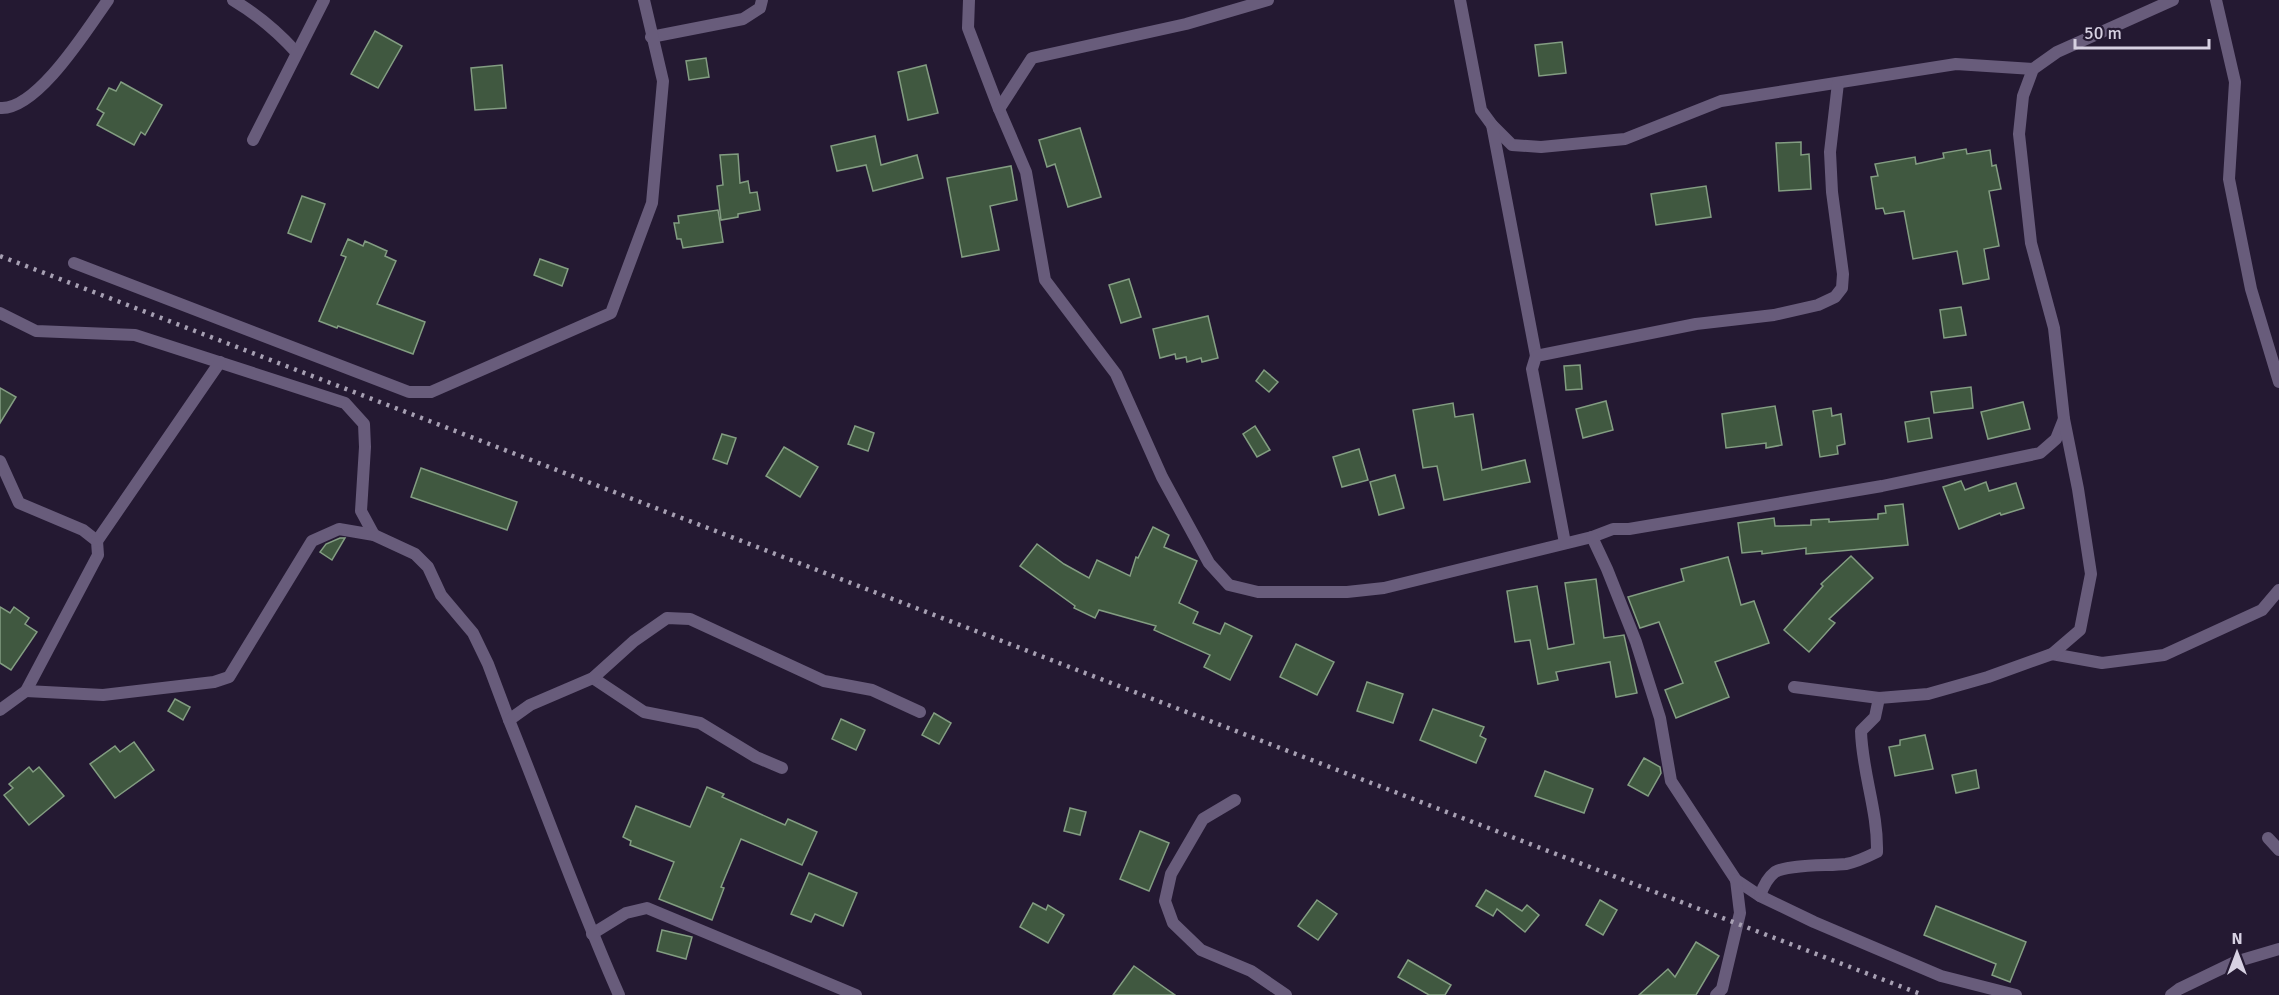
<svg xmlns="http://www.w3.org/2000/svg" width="2279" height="995" font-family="Signika,sans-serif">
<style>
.building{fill:#405840;stroke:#839d82;stroke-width:1.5}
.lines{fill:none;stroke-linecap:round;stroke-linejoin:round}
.street{stroke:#685c7b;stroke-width:12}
.rail{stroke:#a7a0b3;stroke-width:4.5;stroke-dasharray:3 6;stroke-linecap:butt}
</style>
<rect width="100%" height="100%" fill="#241932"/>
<g class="building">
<polygon points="375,31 402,46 378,88 351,74"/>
<polygon points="1562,42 1566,73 1539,76 1535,45"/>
<polygon points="706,58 709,77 689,80 686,61"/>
<polygon points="502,65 506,108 475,110 471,68"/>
<polygon points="926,65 938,113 908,120 898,72"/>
<polygon points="121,82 162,105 145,135 141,132 134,145 97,125 104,113 97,109 109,88 116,91"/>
<polygon points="1080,128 1101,197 1068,207 1055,164 1047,167 1039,140"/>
<polygon points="875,136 881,165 917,155 923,178 873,191 866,165 837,171 831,146"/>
<polygon points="1801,142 1801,155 1809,154 1811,189 1779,191 1776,143"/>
<polygon points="1966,149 1967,154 1990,150 1992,166 1996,165 2001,189 1989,191 1999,246 1984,249 1989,279 1963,284 1957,251 1913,259 1904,211 1885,214 1883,208 1876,209 1871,177 1878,176 1875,164 1915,157 1916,164 1944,158 1943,153"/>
<polygon points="738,154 740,183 748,181 750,193 757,192 760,210 738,214 738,217 721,220 717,186 723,185 720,155"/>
<polygon points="1011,166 1017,200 990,206 999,250 962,257 947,178"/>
<polygon points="1706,186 1711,217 1656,225 1651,194"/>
<polygon points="302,196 325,204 311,242 288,233"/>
<polygon points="718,210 723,242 683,248 681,239 677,239 674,223 679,223 678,216"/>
<polygon points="348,239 363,246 365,241 387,251 385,256 396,261 377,304 425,322 413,354 338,326 337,328 319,321 346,257 341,255"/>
<polygon points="540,259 568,269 562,286 534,275"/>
<polygon points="1129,279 1141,317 1121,323 1109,285"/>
<polygon points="1961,307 1966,335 1944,338 1940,310"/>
<polygon points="1208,316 1218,358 1202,362 1201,358 1187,362 1186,357 1176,359 1175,354 1160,358 1153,329"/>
<polygon points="1580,365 1582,389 1566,390 1564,366"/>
<polygon points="1264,370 1278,382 1269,392 1256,381"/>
<polygon points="1971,387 1973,408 1934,413 1931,392"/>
<polygon points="0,388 16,397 0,423"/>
<polygon points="1606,401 1613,430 1583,438 1576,409"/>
<polygon points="2023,402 2030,429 1988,439 1981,412"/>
<polygon points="1453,403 1455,417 1473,414 1482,470 1525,460 1530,482 1444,500 1437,466 1423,468 1413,410"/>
<polygon points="1775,406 1782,445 1766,448 1766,443 1726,448 1722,414"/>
<polygon points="1831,408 1832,416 1841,414 1845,444 1837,446 1838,454 1820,457 1813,411"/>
<polygon points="1929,418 1932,438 1908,442 1905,422"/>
<polygon points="855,426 874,433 868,451 848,444"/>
<polygon points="1255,426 1270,450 1257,457 1243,434"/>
<polygon points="722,434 736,438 727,464 713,459"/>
<polygon points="784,447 818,467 800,497 766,476"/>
<polygon points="1359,449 1368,480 1342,487 1333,457"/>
<polygon points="421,468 517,502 507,530 411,497"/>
<polygon points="1395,475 1404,508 1379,515 1370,482"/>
<polygon points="1961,481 1965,490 1986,482 1989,491 2016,483 2024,508 2001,515 2000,513 1959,529 1943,487"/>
<polygon points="1903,504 1908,545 1806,554 1806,548 1762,554 1762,551 1742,553 1738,523 1774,518 1775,526 1782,526 1811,525 1811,520 1829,519 1829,522 1878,519 1878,514 1886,513 1885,506"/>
<polygon points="1153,527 1169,535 1164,547 1197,561 1179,603 1198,612 1193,623 1220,634 1225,623 1252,636 1230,680 1204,667 1210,655 1154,630 1156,626 1099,610 1095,618 1074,608 1075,606 1020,566 1037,544 1064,564 1089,578 1097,560 1130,576 1136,557 1138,558"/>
<polygon points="340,538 345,538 332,560 320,552 326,544"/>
<polygon points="1851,556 1873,578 1829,619 1835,623 1809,652 1784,630 1823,586 1821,584"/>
<polygon points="1728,557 1741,605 1754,601 1769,643 1715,662 1729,697 1676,718 1665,690 1683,683 1659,622 1640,628 1628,597 1684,581 1681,569"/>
<polygon points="1596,579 1604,638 1624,635 1637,693 1616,697 1610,662 1556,672 1558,680 1538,684 1530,640 1515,642 1507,591 1537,586 1548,649 1574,644 1565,583"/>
<polygon points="0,607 10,613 14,607 29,618 25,624 37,632 11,670 0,663"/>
<polygon points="1296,644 1334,662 1317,695 1280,677"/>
<polygon points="1367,682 1403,694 1393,723 1357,711"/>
<polygon points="175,699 190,707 183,720 168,711"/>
<polygon points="1433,709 1484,727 1480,736 1486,739 1476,763 1420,740"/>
<polygon points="934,713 951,723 939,744 922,735"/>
<polygon points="841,719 865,730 856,750 832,739"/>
<polygon points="1925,735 1933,769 1895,776 1889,747 1900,745 1900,740"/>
<polygon points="134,742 154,770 115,798 90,764 115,746 120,752"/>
<polygon points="1644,758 1660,767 1661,773 1648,796 1628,785"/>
<polygon points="29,767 33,772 39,767 64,796 29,825 4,795 13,788 9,784"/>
<polygon points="1976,770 1979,788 1956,793 1952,775"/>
<polygon points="1545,771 1593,789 1584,813 1535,796"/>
<polygon points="707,787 724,794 722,797 785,825 788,819 817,832 802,865 741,839 721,887 724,888 712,920 659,899 674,862 630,845 631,841 623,837 636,806 690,827"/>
<polygon points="1070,808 1086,812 1080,835 1064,831"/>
<polygon points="1140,831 1169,843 1149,891 1120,879"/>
<polygon points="809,873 857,893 843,926 815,914 811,922 791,914"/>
<polygon points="1486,890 1522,911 1527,905 1539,915 1525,932 1497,909 1493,916 1476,906"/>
<polygon points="1317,900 1337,914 1318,940 1298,926"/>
<polygon points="1600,900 1617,910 1603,935 1586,925"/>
<polygon points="1033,903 1046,910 1048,905 1064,915 1048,943 1020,927"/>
<polygon points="1936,906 2026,942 2010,982 1992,975 1996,964 1924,935"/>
<polygon points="662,930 692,937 686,959 657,951"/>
<polygon points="1696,942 1719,956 1696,995 1639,995 1668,969 1675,977"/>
<polygon points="1408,960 1451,985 1445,995 1429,995 1398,977"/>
<polygon points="1134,966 1175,995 1113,995"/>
</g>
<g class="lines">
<g class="street">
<path d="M233,0C258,15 277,31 296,52"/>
<polyline points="969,0 968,28 999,109 1026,172 1045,280 1116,374 1162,477 1209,563 1229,585 1258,592 1347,592 1384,588 1592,537 1613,529 1629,529 1882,486 2040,453 2056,439 2064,419"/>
<polyline points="1460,0 1481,110 1492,125 1512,145 1541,147 1625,139 1721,101 1956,64 2033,69"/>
<polyline points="2216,0 2235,82 2229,179 2251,289 2279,382"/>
<polyline points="651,37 743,19 760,8 762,0"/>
<path d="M0,108C37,111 88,28 108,0"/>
<polyline points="999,109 1032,58 1186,24 1268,0"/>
<polyline points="1492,125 1536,356"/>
<polyline points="253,140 324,0"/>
<polyline points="74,263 409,392 431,392 611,313 652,203 663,81 644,0"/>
<polyline points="0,313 36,331 135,335 345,403 364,424 365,447 361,511 374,535"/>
<polyline points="0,461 19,503 83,530 97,541 98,555 26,691 0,710"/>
<polyline points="1592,537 1607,569 1636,642 1660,718 1671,781 1736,880 1760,896 1814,922 1941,976 2016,995"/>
<polyline points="97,541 220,362"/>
<polyline points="1565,543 1532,369 1536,356 1696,324 1774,315 1818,305 1835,297 1842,288 1843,274 1832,192 1830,152 1838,83"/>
<polyline points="2052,654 2102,663 2164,655 2262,610 2279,590"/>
<polyline points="593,678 644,712 700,723 756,757 782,768"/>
<polyline points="1794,687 1879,698 1928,694 1988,677 2052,654 2080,630 2091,574 2078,489 2064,419 2054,328 2031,243 2019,134 2023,96 2033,69 2057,52 2173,0"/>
<polyline points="26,691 103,695 214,682 229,677 312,541 339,529 374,535 415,554 428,567 441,595 473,633 488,664 509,720"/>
<polyline points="1235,800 1203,819 1171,874 1165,901 1173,923 1201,950 1251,971 1286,995"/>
<polyline points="2268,838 2279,850"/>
<path d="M1760,896C1763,887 1767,878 1775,872C1789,864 1829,866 1846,864C1857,862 1867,857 1877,852C1878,811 1862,772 1861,731L1875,717L1879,698"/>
<polyline points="592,934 626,913 647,908 856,995"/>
<path d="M619,995C579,905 546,811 509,720L530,705L593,678L634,641L667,618L690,619L824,681L872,690L920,712"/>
<polyline points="1716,995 1722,989 1740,913 1736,880"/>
<polyline points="2171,995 2179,989 2235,962 2279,949"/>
</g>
<polyline class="rail" points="0,256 1923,995"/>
</g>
<g transform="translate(2237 953)" stroke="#241932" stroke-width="4.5" paint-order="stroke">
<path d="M0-4.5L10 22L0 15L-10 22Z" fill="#d7d1e2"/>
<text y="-9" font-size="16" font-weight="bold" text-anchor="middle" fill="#d7d1e2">N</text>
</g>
<path d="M2075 39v9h134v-9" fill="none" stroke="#d7d1e2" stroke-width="3"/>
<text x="2084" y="39" font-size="18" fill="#d7d1e2" stroke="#241932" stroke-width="4.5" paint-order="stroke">50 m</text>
</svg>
